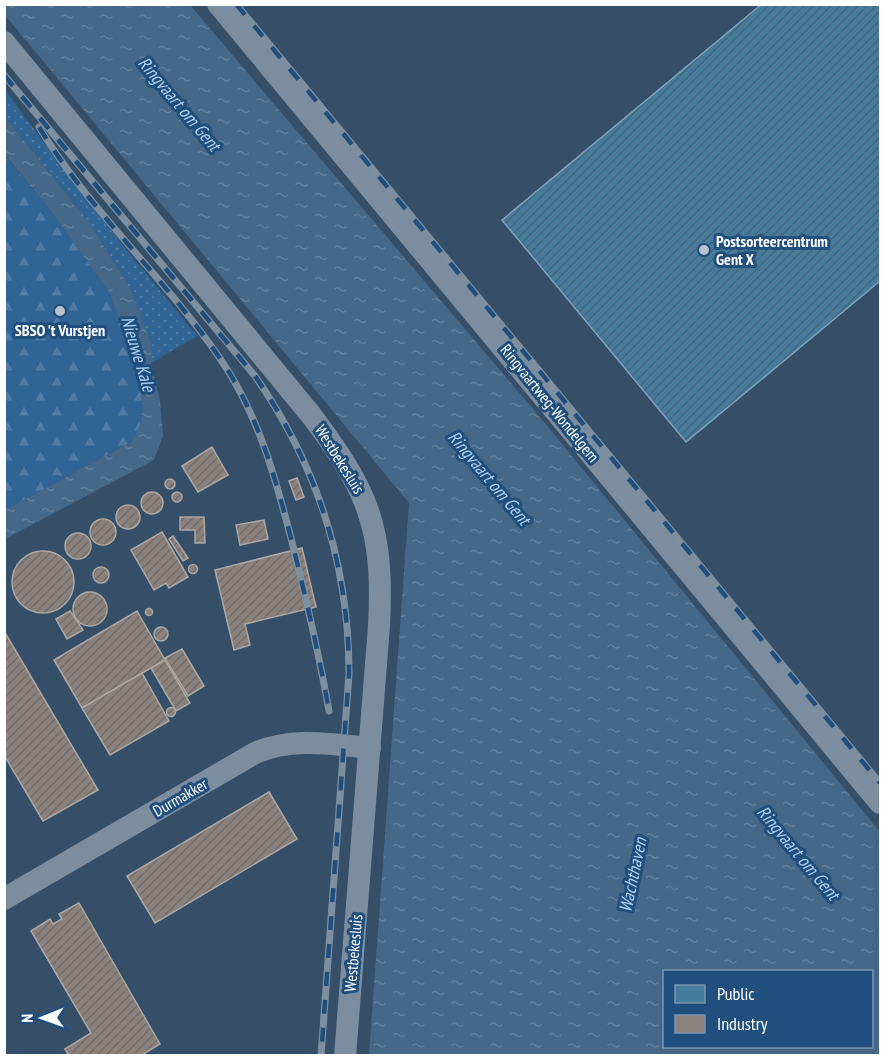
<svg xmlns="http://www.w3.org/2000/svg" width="885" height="1060" font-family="'PT Sans Narrow',sans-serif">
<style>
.grass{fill:url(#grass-dots)}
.forest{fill:url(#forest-firs)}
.water{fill:url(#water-ripples);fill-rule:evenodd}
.public{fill:url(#public-hatch);stroke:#7da3ba;stroke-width:1.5}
.industry{fill:url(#industry-hatch);stroke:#ada7a3;stroke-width:1.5}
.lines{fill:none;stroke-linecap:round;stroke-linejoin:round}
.street{stroke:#7b8d9f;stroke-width:22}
.rail-casing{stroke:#7d8f9f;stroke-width:7}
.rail{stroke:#204f7e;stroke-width:4.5;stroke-dasharray:14;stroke-linecap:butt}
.poi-dot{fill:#b9c1ca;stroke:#204f7e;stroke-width:2}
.labels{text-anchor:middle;stroke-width:6;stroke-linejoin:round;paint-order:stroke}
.poi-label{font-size:16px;font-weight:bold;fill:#fff;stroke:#204f7e;text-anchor:start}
.street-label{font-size:16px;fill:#fff;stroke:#204f7e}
.water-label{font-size:18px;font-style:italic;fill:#afd1ef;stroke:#204f7e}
</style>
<defs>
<pattern id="grass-dots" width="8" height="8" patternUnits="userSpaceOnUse" patternTransform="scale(1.5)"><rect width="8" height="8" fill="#306494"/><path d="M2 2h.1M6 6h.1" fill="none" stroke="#4f7ba4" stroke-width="1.8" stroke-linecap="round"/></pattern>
<pattern id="forest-firs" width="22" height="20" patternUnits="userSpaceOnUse" patternTransform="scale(1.5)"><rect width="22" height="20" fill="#306494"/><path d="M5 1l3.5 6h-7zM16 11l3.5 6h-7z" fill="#4f7ba4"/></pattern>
<pattern id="water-ripples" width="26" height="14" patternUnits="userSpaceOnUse" patternTransform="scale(1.5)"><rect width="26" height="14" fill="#456889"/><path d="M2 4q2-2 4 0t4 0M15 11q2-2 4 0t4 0" fill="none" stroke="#617f9b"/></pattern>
<pattern id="public-hatch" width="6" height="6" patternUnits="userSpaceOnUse" patternTransform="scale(1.5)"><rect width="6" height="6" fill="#457b9d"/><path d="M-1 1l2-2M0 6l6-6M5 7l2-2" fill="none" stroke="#486474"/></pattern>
<pattern id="industry-hatch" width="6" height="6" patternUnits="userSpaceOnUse" patternTransform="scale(1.5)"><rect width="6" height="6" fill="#8a817c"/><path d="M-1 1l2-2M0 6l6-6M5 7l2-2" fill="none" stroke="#716c69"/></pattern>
</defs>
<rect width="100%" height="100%" fill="#364f68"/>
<path class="grass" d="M4,88C65,174 130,255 197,336L151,363L152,346L88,221L5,117Z"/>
<polygon class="forest" points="4,155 47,206 108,290 125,333 137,374 144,409 140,426 131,442 5,510"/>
<g class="water">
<path d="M4,5H190L544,422L880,832V1055H369L409,503L5,15ZM664,972H872V1046H664Z"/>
<polygon points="5,117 88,221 131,290 152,346 151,363 160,401 163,436 154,460 5,539 5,510 131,442 140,426 143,409 137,374 125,333 108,290 47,206 5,155"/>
</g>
<polygon class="public" points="762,4 880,4 880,281 686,442 502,220"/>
<g class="industry">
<polygon points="212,447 228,475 198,492 182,466"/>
<polygon points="297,478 304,497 296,500 289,481"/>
<circle cx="170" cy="484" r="5"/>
<circle cx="152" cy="503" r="11"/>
<circle cx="177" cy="497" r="5"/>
<circle cx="128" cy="517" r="12"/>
<polygon points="180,517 204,517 205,543 195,543 195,530 180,530"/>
<circle cx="103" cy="532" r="13"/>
<polygon points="264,520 268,539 240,545 236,525"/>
<polygon points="162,532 188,577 169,588 166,583 154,590 131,550"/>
<circle cx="78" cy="546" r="13"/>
<polygon points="173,536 188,558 183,561 169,539"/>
<polygon points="302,548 316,607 245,624 250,645 234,650 215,570"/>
<circle cx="43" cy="582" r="31"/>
<circle cx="193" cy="569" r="4.5"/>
<circle cx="101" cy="575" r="8"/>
<circle cx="90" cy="609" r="17"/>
<circle cx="149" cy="612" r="3.5"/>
<polygon points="70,611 83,630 67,639 56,619"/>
<polygon points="137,611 165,660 82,708 54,660"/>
<circle cx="161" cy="634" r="7"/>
<polygon points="4,631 98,790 43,821 4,755"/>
<polygon points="182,649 204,686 188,696 165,658"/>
<polygon points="165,660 190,703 176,711 151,668"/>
<polygon points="142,673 169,721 110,755 82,708"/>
<circle cx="171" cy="712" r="4.5"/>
<polygon points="269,792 297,839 155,923 127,876"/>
<polygon points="79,903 160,1044 140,1056 69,1056 65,1049 91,1033 31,931 50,919 53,924 62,919 59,914"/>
</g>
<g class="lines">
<g class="street">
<polyline points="218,4 880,803"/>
<path d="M4,42L311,415C369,492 384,528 379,626L345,1056"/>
<path d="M4,899L255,753C292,737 330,744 370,748"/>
</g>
<defs>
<g id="rail">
<polyline points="236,4 880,783"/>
<path d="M4,75L255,376C317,465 349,566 349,674L321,1056"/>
<path d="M39,127C89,210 164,277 219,357C258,413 275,476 292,542C306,598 319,654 329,711"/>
</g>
</defs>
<use href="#rail" class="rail-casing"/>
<use href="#rail" class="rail"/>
</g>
<g class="poi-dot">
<circle cx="704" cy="250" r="6"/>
<circle cx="60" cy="311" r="6"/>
</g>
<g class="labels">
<g class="poi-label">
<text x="716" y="247">Postsorteercentrum<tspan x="716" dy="18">Gent X</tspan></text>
<text x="60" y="336" text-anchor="middle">SBSO 't Vurstjen</text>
</g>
<g class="street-label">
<text transform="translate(550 403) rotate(51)" y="6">Ringvaartweg-Wondelgem</text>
<text transform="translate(340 459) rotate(58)" y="6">Westbekesluis</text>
<text transform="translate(180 797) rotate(-30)" y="6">Durmakker</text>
<text transform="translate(353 953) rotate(-85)" y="6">Westbekesluis</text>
</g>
<g class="water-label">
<text transform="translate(179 104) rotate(50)" y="6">Ringvaart om Gent</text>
<text transform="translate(138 354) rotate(73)" y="6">Nieuwe Kale</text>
<text transform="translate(489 478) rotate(50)" y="6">Ringvaart om Gent</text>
<text transform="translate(798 853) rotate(50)" y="6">Ringvaart om Gent</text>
<text transform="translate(633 875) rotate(-78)" y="6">Wachthaven</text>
</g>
</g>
<rect width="885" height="1060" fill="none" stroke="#ffffff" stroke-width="12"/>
<rect x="663" y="970" width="210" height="78" fill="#204f7e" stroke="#7995b2" stroke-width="1.5"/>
<rect x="675" y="985" width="30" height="18" fill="#457b9d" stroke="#7995b2" stroke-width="1.5"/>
<text x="717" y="1000" font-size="18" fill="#ffffff">Public</text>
<rect x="675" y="1015" width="30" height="18" fill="#8a817c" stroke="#7995b2" stroke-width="1.5"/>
<text x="717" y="1030" font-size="18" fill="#ffffff">Industry</text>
<g transform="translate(42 1018) rotate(269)" stroke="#204f7e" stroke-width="4.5" paint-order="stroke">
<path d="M0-4.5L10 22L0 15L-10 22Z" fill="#ffffff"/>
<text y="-9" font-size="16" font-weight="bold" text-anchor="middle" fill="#ffffff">N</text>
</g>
</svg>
